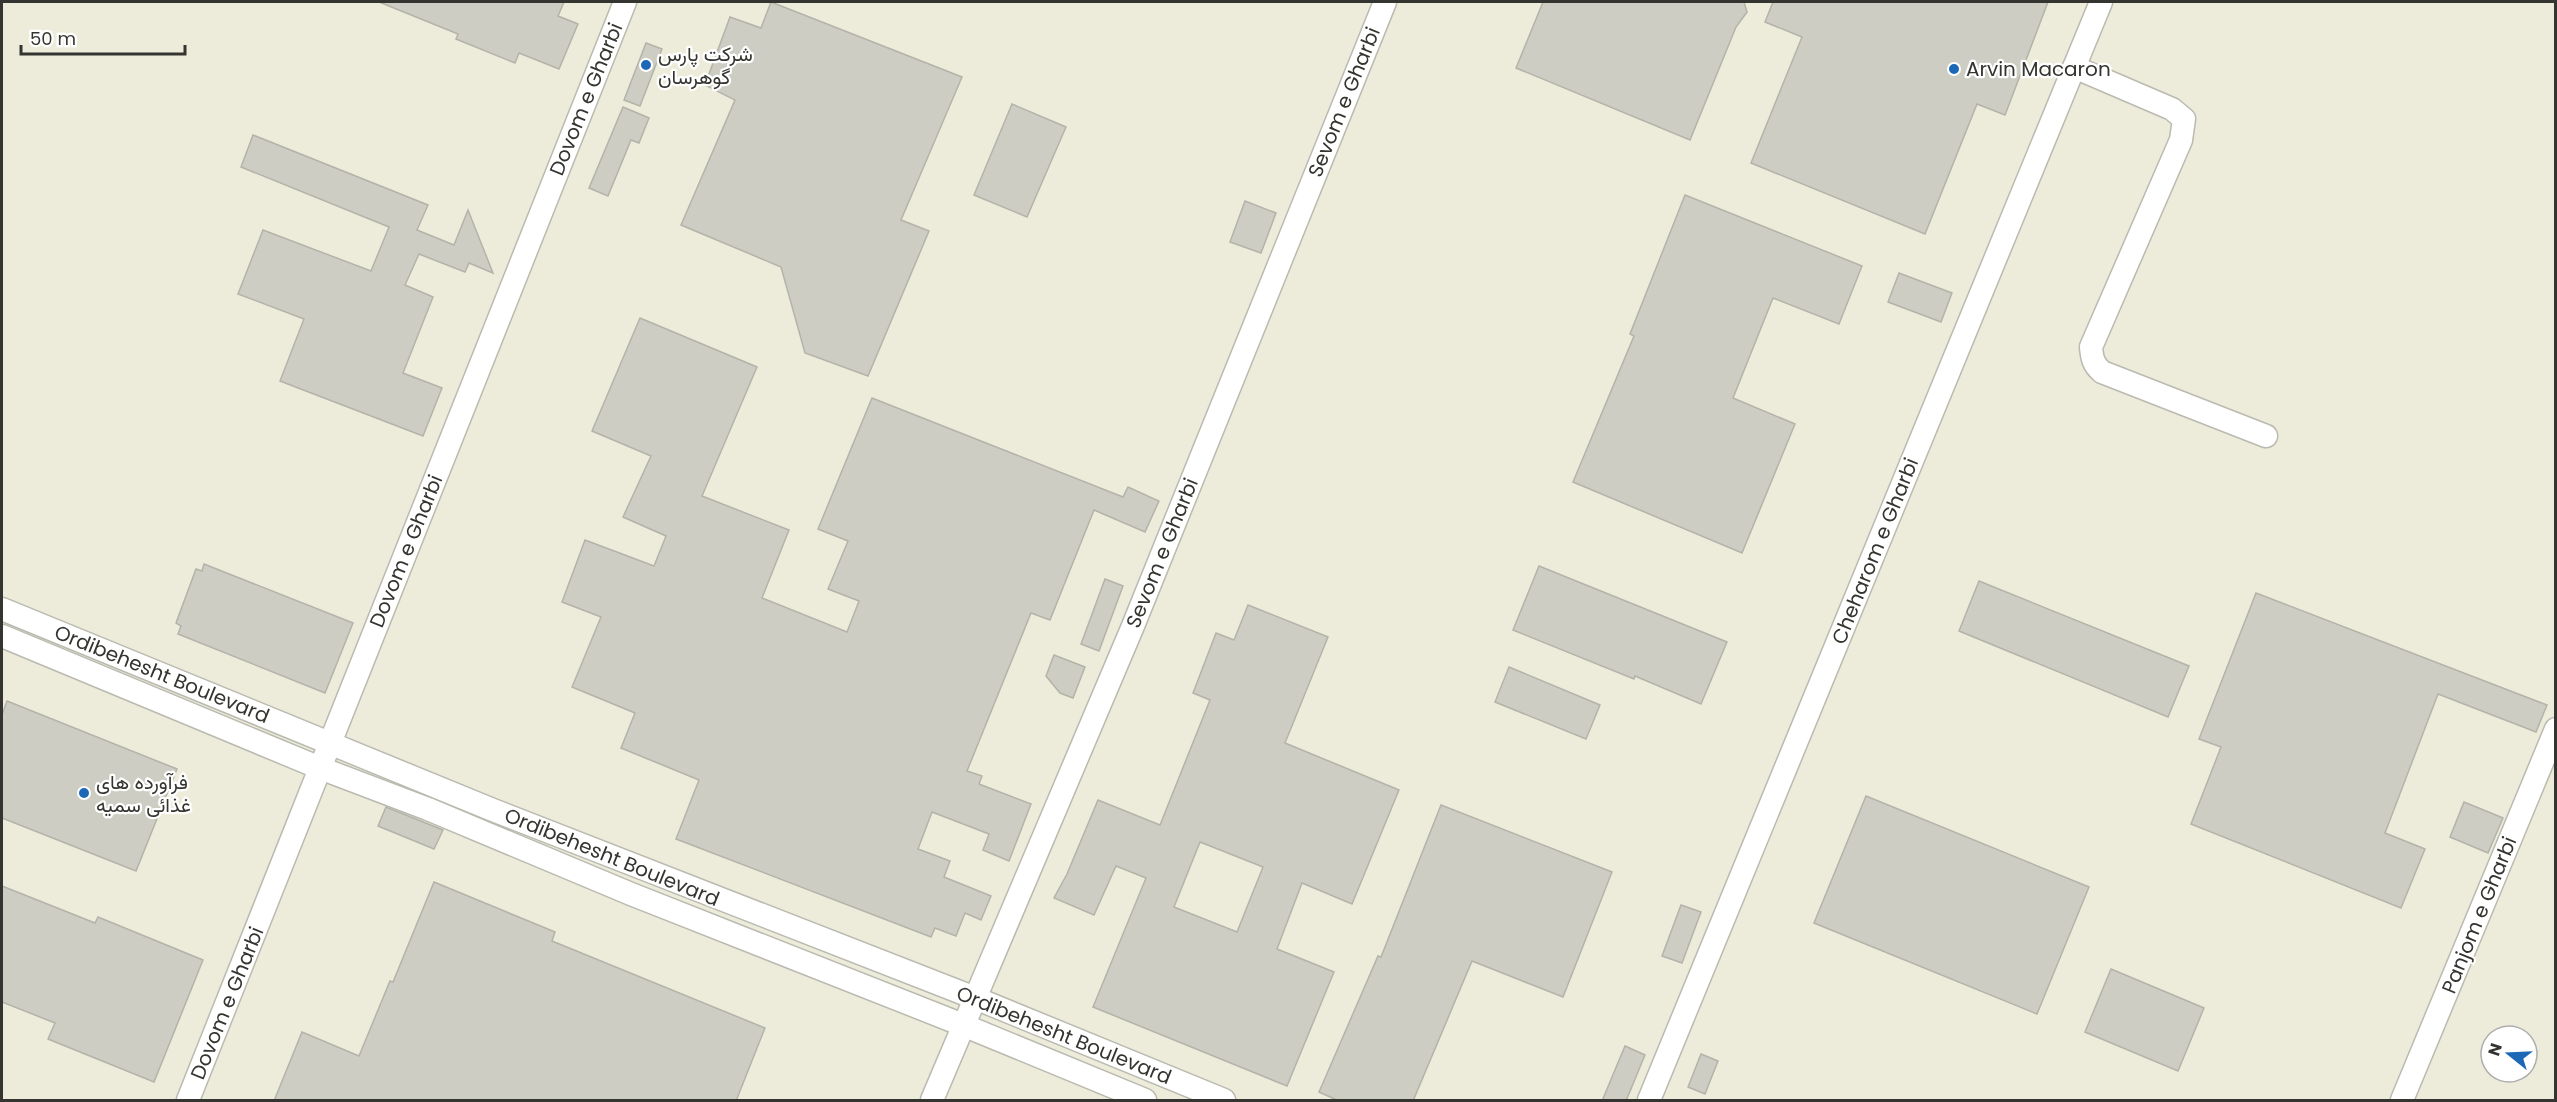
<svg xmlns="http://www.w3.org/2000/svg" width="2557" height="1102" font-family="Poppins,Vazirmatn,sans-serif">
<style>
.built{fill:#edecda;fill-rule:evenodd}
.building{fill:#cdcdc3;stroke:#b4b3aa;stroke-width:1.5;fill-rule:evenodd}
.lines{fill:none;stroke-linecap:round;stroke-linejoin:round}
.minor-casing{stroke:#babab0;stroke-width:25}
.minor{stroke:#fff;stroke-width:22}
.poi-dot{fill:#1c68b7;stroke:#fff;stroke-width:2}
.labels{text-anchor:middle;stroke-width:4.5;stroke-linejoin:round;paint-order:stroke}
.poi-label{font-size:20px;fill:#343430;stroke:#fff;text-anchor:start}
.street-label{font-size:20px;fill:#343430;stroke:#fff}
</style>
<rect width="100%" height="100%" fill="#f6f6ec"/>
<path class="built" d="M2,2H2555V1100H2ZM2491,1036H2527V1072H2491Z"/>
<g class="building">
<polygon points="379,2 564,2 558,16 578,24 559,69 519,53 515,63 456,39 458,34"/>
<polygon points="771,2 962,77 901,220 929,231 868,376 805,353 781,267 681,225 735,100 705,85 730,17 761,28"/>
<polygon points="1543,2 1744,2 1747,12 1736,27 1690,140 1516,68"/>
<polygon points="1773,2 2048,2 2005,115 1977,104 1925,234 1751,163 1802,37 1765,22"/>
<polygon points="646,43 662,49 640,106 624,100"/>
<polygon points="1012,104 1066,127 1027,217 974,195"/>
<polygon points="623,107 649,118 639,143 631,140 608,196 589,188"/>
<polygon points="253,135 428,205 417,230 454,245 468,210 493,273 469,263 465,272 419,254 405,285 433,297 403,373 442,388 423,436 280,381 304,319 238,294 263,230 371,271 389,227 241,167"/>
<polygon points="1685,195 1862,266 1839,324 1773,298 1733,398 1795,424 1742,553 1573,482 1634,336 1630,334"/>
<polygon points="1245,201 1276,213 1261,253 1230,242"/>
<polygon points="1899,273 1952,293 1941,322 1888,302"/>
<polygon points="640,318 757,367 702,496 789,530 762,598 847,632 859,601 828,589 848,541 818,529 872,398 1123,497 1128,487 1159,501 1145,532 1094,510 1050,620 1031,613 967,771 982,776 979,784 1031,804 1009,861 983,850 989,834 932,812 918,849 950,861 944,877 991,896 981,920 965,913 956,936 935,928 931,937 676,839 699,780 621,748 635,713 572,687 601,617 562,602 585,540 654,566 666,536 623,517 651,456 592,431"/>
<polygon points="204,564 353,623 325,693 178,634 181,626 176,623 196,569 202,571"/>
<polygon points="1539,566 1727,642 1701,704 1635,676 1634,679 1513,630"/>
<polygon points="1105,579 1123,586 1099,651 1081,644"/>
<polygon points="1979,581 2189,666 2168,717 1959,631"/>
<polygon points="2256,593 2547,705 2536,732 2438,694 2385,833 2425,849 2401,908 2191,824 2221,747 2199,739"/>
<path d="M1248,605L1328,637L1285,743L1399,790L1352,904L1302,883L1277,949L1334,972L1287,1086L1093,1007L1146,878L1116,866L1094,915L1054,898L1067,874L1098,800L1160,825L1210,700L1193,693L1216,633L1234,640ZM1200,842L1263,867L1237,932L1174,907Z"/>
<polygon points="1054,655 1085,667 1073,698 1060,693 1046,676"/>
<polygon points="1509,667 1600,705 1586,739 1495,702"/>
<polygon points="7,701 177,769 136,871 2,818 2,715"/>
<polygon points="1866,796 2089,887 2037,1014 1814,923"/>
<polygon points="2464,802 2503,818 2488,853 2450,837"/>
<polygon points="1441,805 1612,872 1563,997 1472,961 1413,1101 1339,1101 1319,1092 1378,956 1381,957"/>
<polygon points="386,807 443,830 434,849 378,826"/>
<polygon points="434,882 555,932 552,941 765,1028 736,1101 274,1101 302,1032 359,1056 390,981 393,982"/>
<polygon points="2,886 95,923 98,917 203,960 154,1082 48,1039 55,1023 2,1002"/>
<polygon points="1681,905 1701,912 1682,963 1662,956"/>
<polygon points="2111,969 2204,1008 2178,1071 2085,1032"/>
<polygon points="1625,1046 1645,1055 1626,1101 1602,1101"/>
<polygon points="1701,1054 1718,1061 1705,1094 1688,1087"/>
</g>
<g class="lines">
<defs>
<g id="minor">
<path d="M2074,67L2172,109L2184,119L2181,140L2091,347C2092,358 2093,364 2102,372L2266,436"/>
<polyline points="2,609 493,810 975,998 1224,1100"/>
<polyline points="2,636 320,768 428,809 631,894 963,1025 1145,1100"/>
<polyline points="188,1100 625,2"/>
<polyline points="932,1100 1133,626 1385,2"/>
<polyline points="1649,1100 2101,2"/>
<polyline points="2402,1100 2556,729"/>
</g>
</defs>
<use href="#minor" class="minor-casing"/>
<use href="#minor" class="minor"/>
</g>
<g class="poi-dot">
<circle cx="646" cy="65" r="6"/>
<circle cx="1954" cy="69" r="6"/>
<circle cx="84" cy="793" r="6"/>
</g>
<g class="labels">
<g class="poi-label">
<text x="658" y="61">شرکت پارس<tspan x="658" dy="23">گوهرسان</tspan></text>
<text x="1966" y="76">Arvin Macaron</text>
<text x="96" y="789">فرآورده های<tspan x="96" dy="23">غذائی سمیه</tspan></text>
</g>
<g class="street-label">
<text transform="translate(586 99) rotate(-68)" y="7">Dovom e Gharbi</text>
<text transform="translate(1344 102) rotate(-68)" y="7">Sevom e Gharbi</text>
<text transform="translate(406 551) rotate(-68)" y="7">Dovom e Gharbi</text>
<text transform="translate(1875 551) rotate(-68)" y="7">Cheharom e Gharbi</text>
<text transform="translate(1162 553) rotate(-68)" y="7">Sevom e Gharbi</text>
<text transform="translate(162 674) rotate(22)" y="7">Ordibehesht Boulevard</text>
<text transform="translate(612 857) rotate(22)" y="7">Ordibehesht Boulevard</text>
<text transform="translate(2479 915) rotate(-68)" y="7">Panjom e Gharbi</text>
<text transform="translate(227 1003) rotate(-68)" y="7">Dovom e Gharbi</text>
<text transform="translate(1064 1035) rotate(22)" y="7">Ordibehesht Boulevard</text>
</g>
</g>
<rect width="2557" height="1102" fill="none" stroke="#343430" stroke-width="6"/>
<g transform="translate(2509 1054) rotate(288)"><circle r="28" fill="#ffffff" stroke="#aeaeac" stroke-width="1.5"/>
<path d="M0-4.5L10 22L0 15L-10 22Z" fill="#1c68b7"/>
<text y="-9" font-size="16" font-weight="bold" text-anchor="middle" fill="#343430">N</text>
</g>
<path d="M21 45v9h164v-9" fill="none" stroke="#343430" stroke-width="3"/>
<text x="30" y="45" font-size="18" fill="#343430" stroke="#ffffff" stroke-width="4.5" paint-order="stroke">50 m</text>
</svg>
